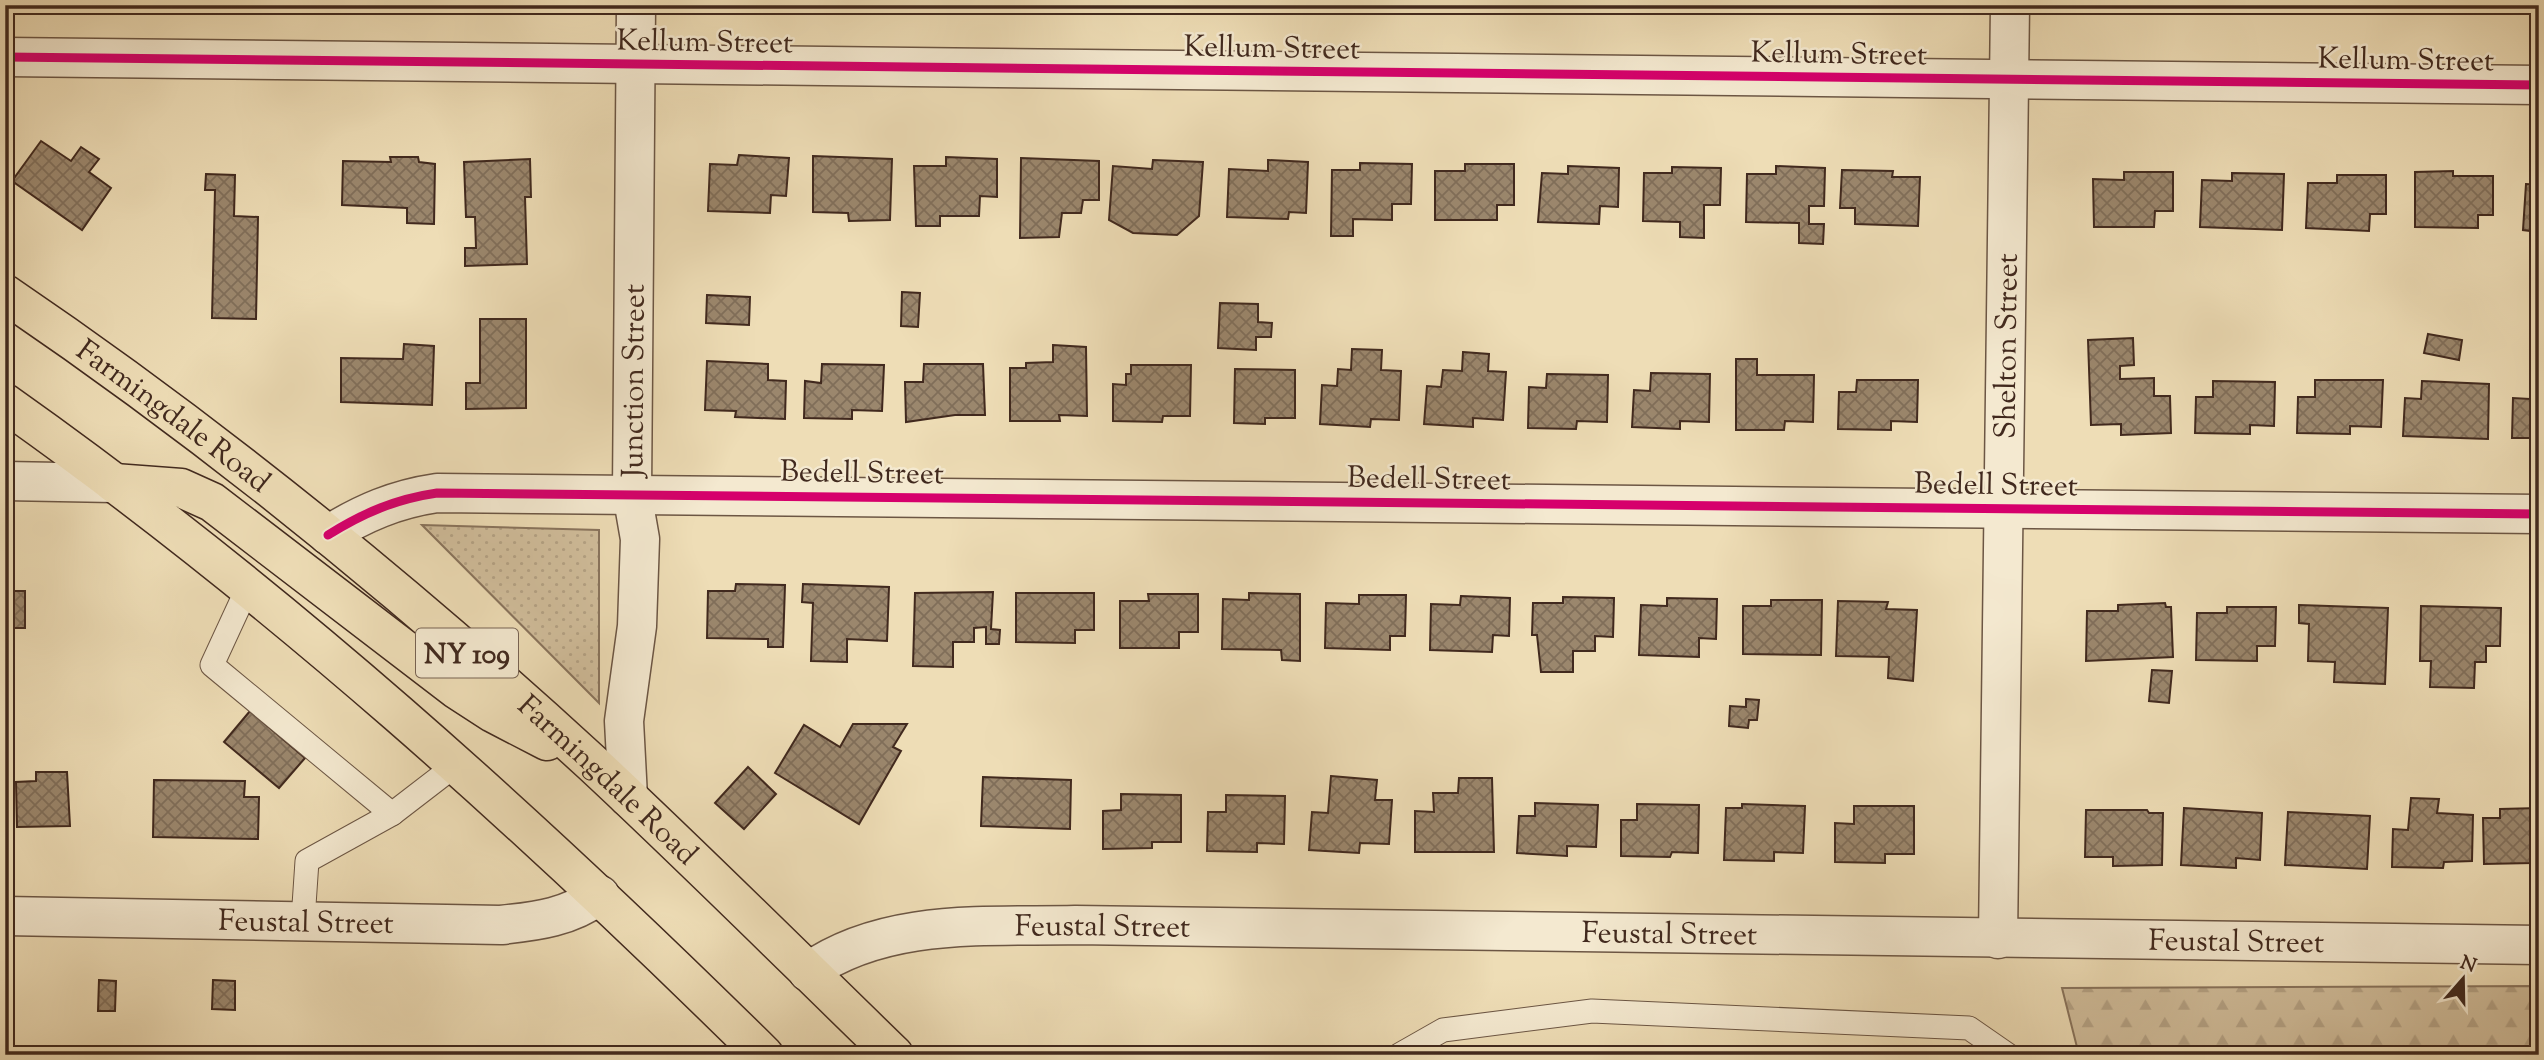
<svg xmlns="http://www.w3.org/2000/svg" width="2544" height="1060" font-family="'Sorts Mill Goudy',serif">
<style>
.green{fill:url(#green-dots);stroke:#89745d;stroke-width:2}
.forest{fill:url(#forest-firs);stroke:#89745d;stroke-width:2}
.building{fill:url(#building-cross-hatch);stroke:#41291e;stroke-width:2}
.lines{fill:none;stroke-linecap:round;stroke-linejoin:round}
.lane-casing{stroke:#6c5644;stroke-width:25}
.street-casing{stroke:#6c5644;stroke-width:41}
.primary-casing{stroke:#41291e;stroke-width:41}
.lane{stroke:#f4e9d0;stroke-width:23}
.street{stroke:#f4e9d0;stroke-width:38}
.primary{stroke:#eeddb6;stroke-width:38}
.cycleway-casing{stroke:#f4e9d0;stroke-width:13}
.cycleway{stroke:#d6006c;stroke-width:9}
.labels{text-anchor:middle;stroke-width:5;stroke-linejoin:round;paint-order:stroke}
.shield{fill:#f4e9d0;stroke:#776353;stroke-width:2}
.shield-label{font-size:28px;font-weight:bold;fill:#41291e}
.street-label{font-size:30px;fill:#41291e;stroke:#f4e9d0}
</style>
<defs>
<pattern id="green-dots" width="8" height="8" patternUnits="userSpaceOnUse" patternTransform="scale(1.75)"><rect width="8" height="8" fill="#d1be9c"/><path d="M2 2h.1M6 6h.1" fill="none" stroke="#b5a386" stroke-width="1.8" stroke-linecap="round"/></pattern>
<pattern id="forest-firs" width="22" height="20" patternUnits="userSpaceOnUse" patternTransform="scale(1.75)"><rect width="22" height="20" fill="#d1be9c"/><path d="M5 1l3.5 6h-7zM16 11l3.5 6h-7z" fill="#b5a386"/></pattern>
<pattern id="building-cross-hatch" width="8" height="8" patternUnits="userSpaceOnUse" patternTransform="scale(1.75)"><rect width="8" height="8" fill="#9b876d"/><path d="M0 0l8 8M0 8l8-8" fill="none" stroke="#806e59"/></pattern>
</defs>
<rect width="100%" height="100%" fill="#eeddb6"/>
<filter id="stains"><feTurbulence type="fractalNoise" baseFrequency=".00286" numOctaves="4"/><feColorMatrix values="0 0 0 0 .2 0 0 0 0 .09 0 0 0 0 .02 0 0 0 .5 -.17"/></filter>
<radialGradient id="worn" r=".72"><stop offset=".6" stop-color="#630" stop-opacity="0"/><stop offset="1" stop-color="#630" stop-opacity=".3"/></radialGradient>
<polygon class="green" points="422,525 599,530 599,703"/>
<polygon class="forest" points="2539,986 2539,1055 2079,1055 2062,988"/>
<g class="building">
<polygon points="41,141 71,161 81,147 99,159 89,172 111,188 82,230 12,181"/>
<polygon points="739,155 789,158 786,196 771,195 770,213 708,211 710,164 737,165"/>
<polygon points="813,156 892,159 890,220 849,221 848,213 813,212"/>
<polygon points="390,157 418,157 419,162 435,164 434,224 407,223 407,208 342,205 343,161 391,162"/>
<polygon points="946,157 997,159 997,197 980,196 979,216 940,216 940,226 916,226 914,166 946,166"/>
<polygon points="1021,158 1099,161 1099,200 1083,200 1081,213 1062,213 1059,237 1020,238"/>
<polygon points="530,159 531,197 525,197 527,264 465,266 465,248 476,248 475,217 466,217 464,162"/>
<polygon points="1153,160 1203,162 1199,216 1177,235 1133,233 1109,220 1113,166 1152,169"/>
<polygon points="1268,160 1308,162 1306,213 1289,212 1288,219 1227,217 1229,169 1268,171"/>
<polygon points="1360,163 1412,164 1411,204 1392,204 1392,220 1353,219 1353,236 1331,236 1332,170 1360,170"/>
<polygon points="1465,164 1514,164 1514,205 1497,205 1497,220 1435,220 1435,171 1465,171"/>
<polygon points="1568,166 1619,168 1618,207 1600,206 1599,224 1538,222 1542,173 1568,174"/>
<polygon points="1776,166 1825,168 1824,206 1809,206 1809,224 1824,224 1823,244 1799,243 1799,223 1746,222 1747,174 1776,174"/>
<polygon points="1672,167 1721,168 1720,205 1704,205 1704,238 1680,237 1680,222 1643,221 1644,173 1672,173"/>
<polygon points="1842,170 1893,171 1892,177 1920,177 1918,226 1855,224 1855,208 1840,208"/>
<polygon points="2453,171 2453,176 2493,176 2493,215 2478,215 2478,228 2415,227 2415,172"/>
<polygon points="2124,172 2173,172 2173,211 2155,211 2154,227 2094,227 2093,179 2124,180"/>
<polygon points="2232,173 2284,174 2282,230 2200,227 2202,180 2232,181"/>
<polygon points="206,174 235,175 234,216 258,217 256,319 212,318 215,190 205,190"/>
<polygon points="2337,175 2386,175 2386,214 2370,214 2369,231 2306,228 2308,183 2337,183"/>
<polygon points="2526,184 2539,185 2539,232 2523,230"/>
<polygon points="902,292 920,293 918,327 901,326"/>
<polygon points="707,295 750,297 749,325 706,323"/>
<polygon points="1220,303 1258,304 1258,322 1272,323 1271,337 1256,337 1256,350 1218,348"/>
<polygon points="480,319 526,319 526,408 466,409 466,383 480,383"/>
<polygon points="2428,334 2462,340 2459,360 2424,353"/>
<polygon points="2133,338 2134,365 2120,366 2120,379 2154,378 2154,396 2170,396 2171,433 2121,435 2121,424 2091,425 2088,340"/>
<polygon points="404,344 434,346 432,405 341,402 341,358 403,359"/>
<polygon points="1053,345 1086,347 1087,416 1059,415 1060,421 1010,421 1010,368 1026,368 1026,363 1053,362"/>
<polygon points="1352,349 1382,350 1381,370 1401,371 1399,420 1371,419 1370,427 1320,424 1322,385 1337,386 1338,369 1351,370"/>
<polygon points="1463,352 1489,354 1488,371 1506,372 1503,420 1473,418 1473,427 1424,424 1427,386 1441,387 1443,370 1462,371"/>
<polygon points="2530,356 2539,356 2539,438 2512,438 2513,398 2530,399"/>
<polygon points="1736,359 1757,359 1757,375 1814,375 1813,422 1785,421 1784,430 1736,430"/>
<polygon points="707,361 768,364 768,380 786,381 785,419 735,417 736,411 705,410"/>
<polygon points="822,364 884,365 882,411 852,410 852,419 804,418 805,381 821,383"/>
<polygon points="924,364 983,364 985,415 955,415 906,422 905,382 923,382"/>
<polygon points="1131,365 1191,365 1190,416 1163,416 1162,422 1113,421 1113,384 1126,385 1126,374 1131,374"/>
<polygon points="1235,369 1295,370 1295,418 1265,418 1265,424 1234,423"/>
<polygon points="1651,373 1710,374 1709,422 1680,421 1680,429 1632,427 1634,390 1650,391"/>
<polygon points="1547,374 1608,375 1607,422 1577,421 1576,429 1528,428 1529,387 1546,388"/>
<polygon points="1857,380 1918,380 1917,422 1891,421 1891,430 1838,429 1839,392 1856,392"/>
<polygon points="2315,380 2383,380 2381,427 2350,426 2350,434 2297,433 2298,397 2315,397"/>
<polygon points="2213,381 2275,382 2274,426 2250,425 2250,434 2195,433 2196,397 2213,397"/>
<polygon points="2422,381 2489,384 2488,439 2403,436 2405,398 2421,399"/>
<polygon points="736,584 785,585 783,647 768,647 768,639 707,638 708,591 735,591"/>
<polygon points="803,584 889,587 887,641 847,639 847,662 811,661 813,603 802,602"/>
<polygon points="5,591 25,591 25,628 6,628 5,670"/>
<polygon points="993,592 991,629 1000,630 999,644 986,644 986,627 974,628 974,642 953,642 953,667 913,666 915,593"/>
<polygon points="1016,593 1094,593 1094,630 1075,630 1075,643 1016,642"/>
<polygon points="1249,593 1300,594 1300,661 1282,660 1281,650 1222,649 1223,599 1249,600"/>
<polygon points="1148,594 1198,594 1198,632 1179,632 1179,648 1120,648 1120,601 1149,601"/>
<polygon points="1359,595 1406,595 1405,636 1390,636 1390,650 1325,648 1326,603 1359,604"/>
<polygon points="1461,596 1510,598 1509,636 1493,635 1492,652 1430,650 1431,604 1460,605"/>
<polygon points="1563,597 1614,598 1613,637 1595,636 1595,651 1573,651 1573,672 1541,672 1537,635 1532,635 1533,603 1563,603"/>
<polygon points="1667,598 1717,599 1716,639 1699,638 1699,657 1639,655 1641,605 1667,606"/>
<polygon points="1771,600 1822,600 1821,655 1743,654 1743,606 1771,606"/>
<polygon points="1838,601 1888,602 1886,609 1917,610 1913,681 1888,678 1889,657 1836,656"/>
<polygon points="2165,603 2166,607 2171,607 2173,657 2086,661 2087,611 2118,611 2118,605"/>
<polygon points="2299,605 2388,608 2385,684 2334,682 2335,662 2308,661 2309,624 2299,623"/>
<polygon points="2421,606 2501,608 2500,646 2486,646 2486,662 2475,662 2474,688 2430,687 2431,661 2420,661"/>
<polygon points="2227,607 2276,607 2275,646 2257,646 2257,661 2196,660 2197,613 2227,613"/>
<polygon points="2534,617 2539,617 2539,662 2536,662"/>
<polygon points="2152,670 2172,671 2169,703 2149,701"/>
<polygon points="1746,699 1759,700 1757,720 1749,720 1748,728 1729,726 1730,706 1746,707"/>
<polygon points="250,711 305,758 279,788 224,742"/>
<polygon points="853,724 907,724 893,747 901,751 859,824 775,773 804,725 840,747"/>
<polygon points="748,767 776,794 744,829 715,803"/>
<polygon points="36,772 67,772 70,826 17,827 16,782 36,781"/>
<polygon points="1331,776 1377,780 1375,800 1392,800 1389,844 1360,843 1359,853 1309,850 1312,812 1328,813"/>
<polygon points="983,777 1071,780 1070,829 981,826"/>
<polygon points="1459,778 1492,778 1494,852 1415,852 1415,811 1434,812 1433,793 1458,793"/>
<polygon points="154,780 245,781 244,797 259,797 258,839 153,837"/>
<polygon points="1121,794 1181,795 1181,842 1152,842 1152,848 1103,849 1103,811 1121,810"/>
<polygon points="1226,795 1285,796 1284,844 1257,843 1257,852 1207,851 1208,812 1226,812"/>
<polygon points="2411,798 2439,799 2437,813 2473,815 2472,861 2444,862 2443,868 2392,867 2393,829 2408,830"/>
<polygon points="1535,803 1598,805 1596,847 1567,846 1567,856 1517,853 1519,816 1535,816"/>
<polygon points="1637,804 1699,805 1698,853 1672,852 1670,857 1621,856 1621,820 1637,820"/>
<polygon points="1742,804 1805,806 1803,853 1774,852 1774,861 1724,860 1726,808 1742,808"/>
<polygon points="1854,806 1914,806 1914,854 1885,854 1885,863 1835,862 1835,823 1854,824"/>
<polygon points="2184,808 2262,813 2260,860 2236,858 2236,868 2181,865"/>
<polygon points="2539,808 2539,858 2531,858 2532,863 2484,864 2483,818 2500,818 2500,809"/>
<polygon points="2086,810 2147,810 2149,813 2163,813 2162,865 2113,866 2113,857 2085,857"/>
<polygon points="2288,812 2370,816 2367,869 2285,865"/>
<polygon points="99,980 116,981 115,1011 98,1011"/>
<polygon points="213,980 235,981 235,1010 212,1009"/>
</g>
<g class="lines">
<defs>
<g id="lane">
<polyline points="248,587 212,665 392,814 457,764"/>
<polyline points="303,920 307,861 392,814"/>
<polyline points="1399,1055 1443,1030 1592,1011 1969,1028 2008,1055"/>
</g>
<g id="street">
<polyline points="5,57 2539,85"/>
<polyline points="5,481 114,483"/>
<path d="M328,535C363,513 396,499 437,493L2539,514"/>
<path id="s1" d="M628,797L624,721L637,626L640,539L632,493L636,5"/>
<path id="s2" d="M5,916L501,925C539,921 569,917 600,895"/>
<path id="s3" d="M1998,939L2010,5"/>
<path id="s4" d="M808,972C885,918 985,927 1075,925L2539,945"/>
</g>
<g id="primary">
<path id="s5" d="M5,294C213,435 408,594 593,764C695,859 794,958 894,1055"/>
<path d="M5,403C278,596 526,820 764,1055"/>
<polyline points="114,483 181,488 212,502 456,689 493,713 547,741"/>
</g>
</defs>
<use href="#lane" class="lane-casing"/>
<use href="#street" class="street-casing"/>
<use href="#primary" class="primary-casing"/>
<use href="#lane" class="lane"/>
<use href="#street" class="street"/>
<use href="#primary" class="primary"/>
<defs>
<g id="cycleway">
<polyline points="5,57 2539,85"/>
<path d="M328,535C363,513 396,499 437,493L2539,514"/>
</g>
</defs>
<use href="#cycleway" class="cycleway-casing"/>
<use href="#cycleway" class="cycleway"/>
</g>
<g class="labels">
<rect class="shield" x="416" y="628.5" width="102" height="49" rx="5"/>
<g class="shield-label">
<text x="467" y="663">NY 109</text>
</g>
<g class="street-label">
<text transform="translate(705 41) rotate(1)" y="10">Kellum Street</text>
<text transform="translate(1272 47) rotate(1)" y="10">Kellum Street</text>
<text transform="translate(1839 53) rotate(1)" y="10">Kellum Street</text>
<text transform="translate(2406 59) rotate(1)" y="10">Kellum Street</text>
<text dy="10" stroke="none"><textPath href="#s3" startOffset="593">Shelton Street</textPath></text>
<text dy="10" stroke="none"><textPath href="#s1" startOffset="418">Junction Street</textPath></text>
<text dy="10" stroke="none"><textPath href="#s5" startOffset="208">Farmingdale Road</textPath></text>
<text transform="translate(862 472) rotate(1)" y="10">Bedell Street</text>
<text transform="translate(1429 478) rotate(1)" y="10">Bedell Street</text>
<text transform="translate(1996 484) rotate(1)" y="10">Bedell Street</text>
<text dy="10" stroke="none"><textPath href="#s5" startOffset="775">Farmingdale Road</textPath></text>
<text dy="10" stroke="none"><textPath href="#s2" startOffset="301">Feustal Street</textPath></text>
<text dy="10" stroke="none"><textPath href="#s4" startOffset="303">Feustal Street</textPath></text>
<text dy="10" stroke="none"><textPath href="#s4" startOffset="870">Feustal Street</textPath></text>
<text dy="10" stroke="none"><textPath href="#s4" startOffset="1437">Feustal Street</textPath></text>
</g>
</g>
<rect width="2544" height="1060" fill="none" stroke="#eeddb6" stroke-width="28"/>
<rect x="7" y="7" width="2530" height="1046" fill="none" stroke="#41291e" stroke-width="3.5"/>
<rect x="14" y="14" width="2516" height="1032" fill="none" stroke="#41291e" stroke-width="2"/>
<g transform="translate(2463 979) rotate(20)" stroke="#f4e9d0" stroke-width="5" paint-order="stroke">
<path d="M0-5L12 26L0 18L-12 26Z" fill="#41291e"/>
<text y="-10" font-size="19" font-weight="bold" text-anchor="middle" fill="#41291e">N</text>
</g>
<rect width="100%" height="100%" filter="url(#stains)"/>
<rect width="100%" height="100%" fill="url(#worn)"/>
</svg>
